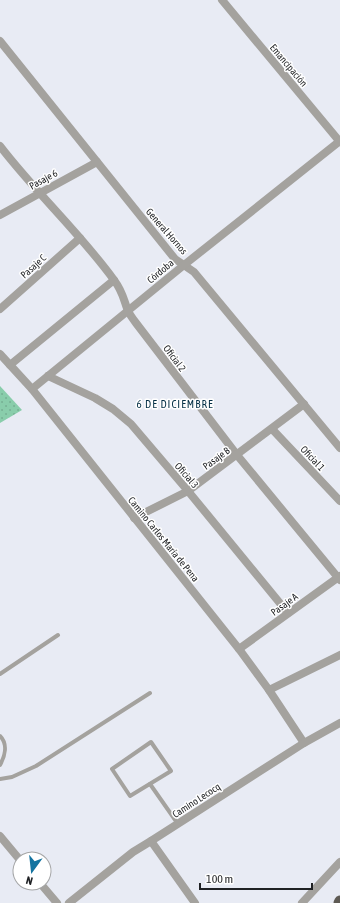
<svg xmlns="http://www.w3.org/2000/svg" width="340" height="903" font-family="'Asap Condensed',sans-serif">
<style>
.grass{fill:url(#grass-dots)}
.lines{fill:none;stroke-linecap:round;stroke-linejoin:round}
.service{stroke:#a4a29e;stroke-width:4}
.minor{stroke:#a4a29e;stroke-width:8}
.trunk{stroke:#5e5a54;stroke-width:11}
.labels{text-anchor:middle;stroke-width:3;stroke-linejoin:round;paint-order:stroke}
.street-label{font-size:10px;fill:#1f2124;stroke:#fff}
.neighbourhood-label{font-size:11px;letter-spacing:1px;fill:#032f45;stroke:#fff}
</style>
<defs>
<pattern id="grass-dots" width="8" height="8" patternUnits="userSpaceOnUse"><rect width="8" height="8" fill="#89cdab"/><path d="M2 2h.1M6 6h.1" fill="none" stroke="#76b093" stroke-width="1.8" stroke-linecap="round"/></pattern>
</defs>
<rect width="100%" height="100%" fill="#e8ebf4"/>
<polygon class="grass" points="0,386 22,410 0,423"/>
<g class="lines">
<g class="service">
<polyline points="0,674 58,635"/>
<path d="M0,736C8,744 5,756 0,765"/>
<polygon points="151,742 171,771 130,796 112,769"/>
<polyline points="0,779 12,777 36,766 150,693"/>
<polyline points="150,784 178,824"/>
</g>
<g class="minor">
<polyline points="222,0 340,142"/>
<polyline points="0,41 175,259 194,272 340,448"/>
<path d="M0,146C36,193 80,233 114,280C123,292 123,298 128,311C130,315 133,319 136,323L237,455L340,580"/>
<polyline points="0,215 97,162"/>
<polyline points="0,309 80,238"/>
<polyline points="0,354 32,389 239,649 269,690 304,743"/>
<polyline points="10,365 114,280"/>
<polyline points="48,376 95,398 113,409 131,424 188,491 288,613"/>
<polyline points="32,389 184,265 340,141"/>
<polyline points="272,429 340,501"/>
<polyline points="134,518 188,491 304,404"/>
<polyline points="239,649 340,576"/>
<polyline points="269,690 340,655"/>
<polyline points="0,836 20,860"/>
<polyline points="151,841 195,903"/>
<polyline points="40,883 57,903"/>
<polyline points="69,903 133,852 151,841 304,743 340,723"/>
<polyline points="302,903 340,862"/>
</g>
<polyline class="trunk" points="339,903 340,901"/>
</g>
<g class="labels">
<g class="street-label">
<text transform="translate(289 65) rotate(50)" y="4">Emancipación</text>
<text transform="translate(43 179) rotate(-29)" y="4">Pasaje 6</text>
<text transform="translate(167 231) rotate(49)" y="4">General Hornos</text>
<text transform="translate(33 266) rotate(-42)" y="4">Pasaje C</text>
<text transform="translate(160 271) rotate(-40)" y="4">Córdoba</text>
<text transform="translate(175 358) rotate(53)" y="4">Oficial 2</text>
<text transform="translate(216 458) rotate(-36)" y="4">Pasaje B</text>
<text transform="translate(313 458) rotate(47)" y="4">Oficial 1</text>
<text transform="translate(187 475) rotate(49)" y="4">Oficial 3</text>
<text transform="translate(164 539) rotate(51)" y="4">Camino Carlos María de Pena</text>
<text transform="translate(284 604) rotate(-36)" y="4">Pasaje A</text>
<text transform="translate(196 800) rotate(-33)" y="4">Camino Lecocq</text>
</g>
<g class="neighbourhood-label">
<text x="175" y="408">6 DE DICIEMBRE</text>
</g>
</g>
<g transform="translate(32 871) rotate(195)"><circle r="19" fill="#ffffff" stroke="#a5a6a7"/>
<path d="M0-3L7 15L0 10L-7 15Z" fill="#1373a0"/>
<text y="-6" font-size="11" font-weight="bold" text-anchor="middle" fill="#1f2124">N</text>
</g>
<path d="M200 883v6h112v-6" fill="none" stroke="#1f2124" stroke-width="2"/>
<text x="206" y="883" font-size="12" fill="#1f2124" stroke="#ffffff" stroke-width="3" paint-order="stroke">100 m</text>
</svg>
